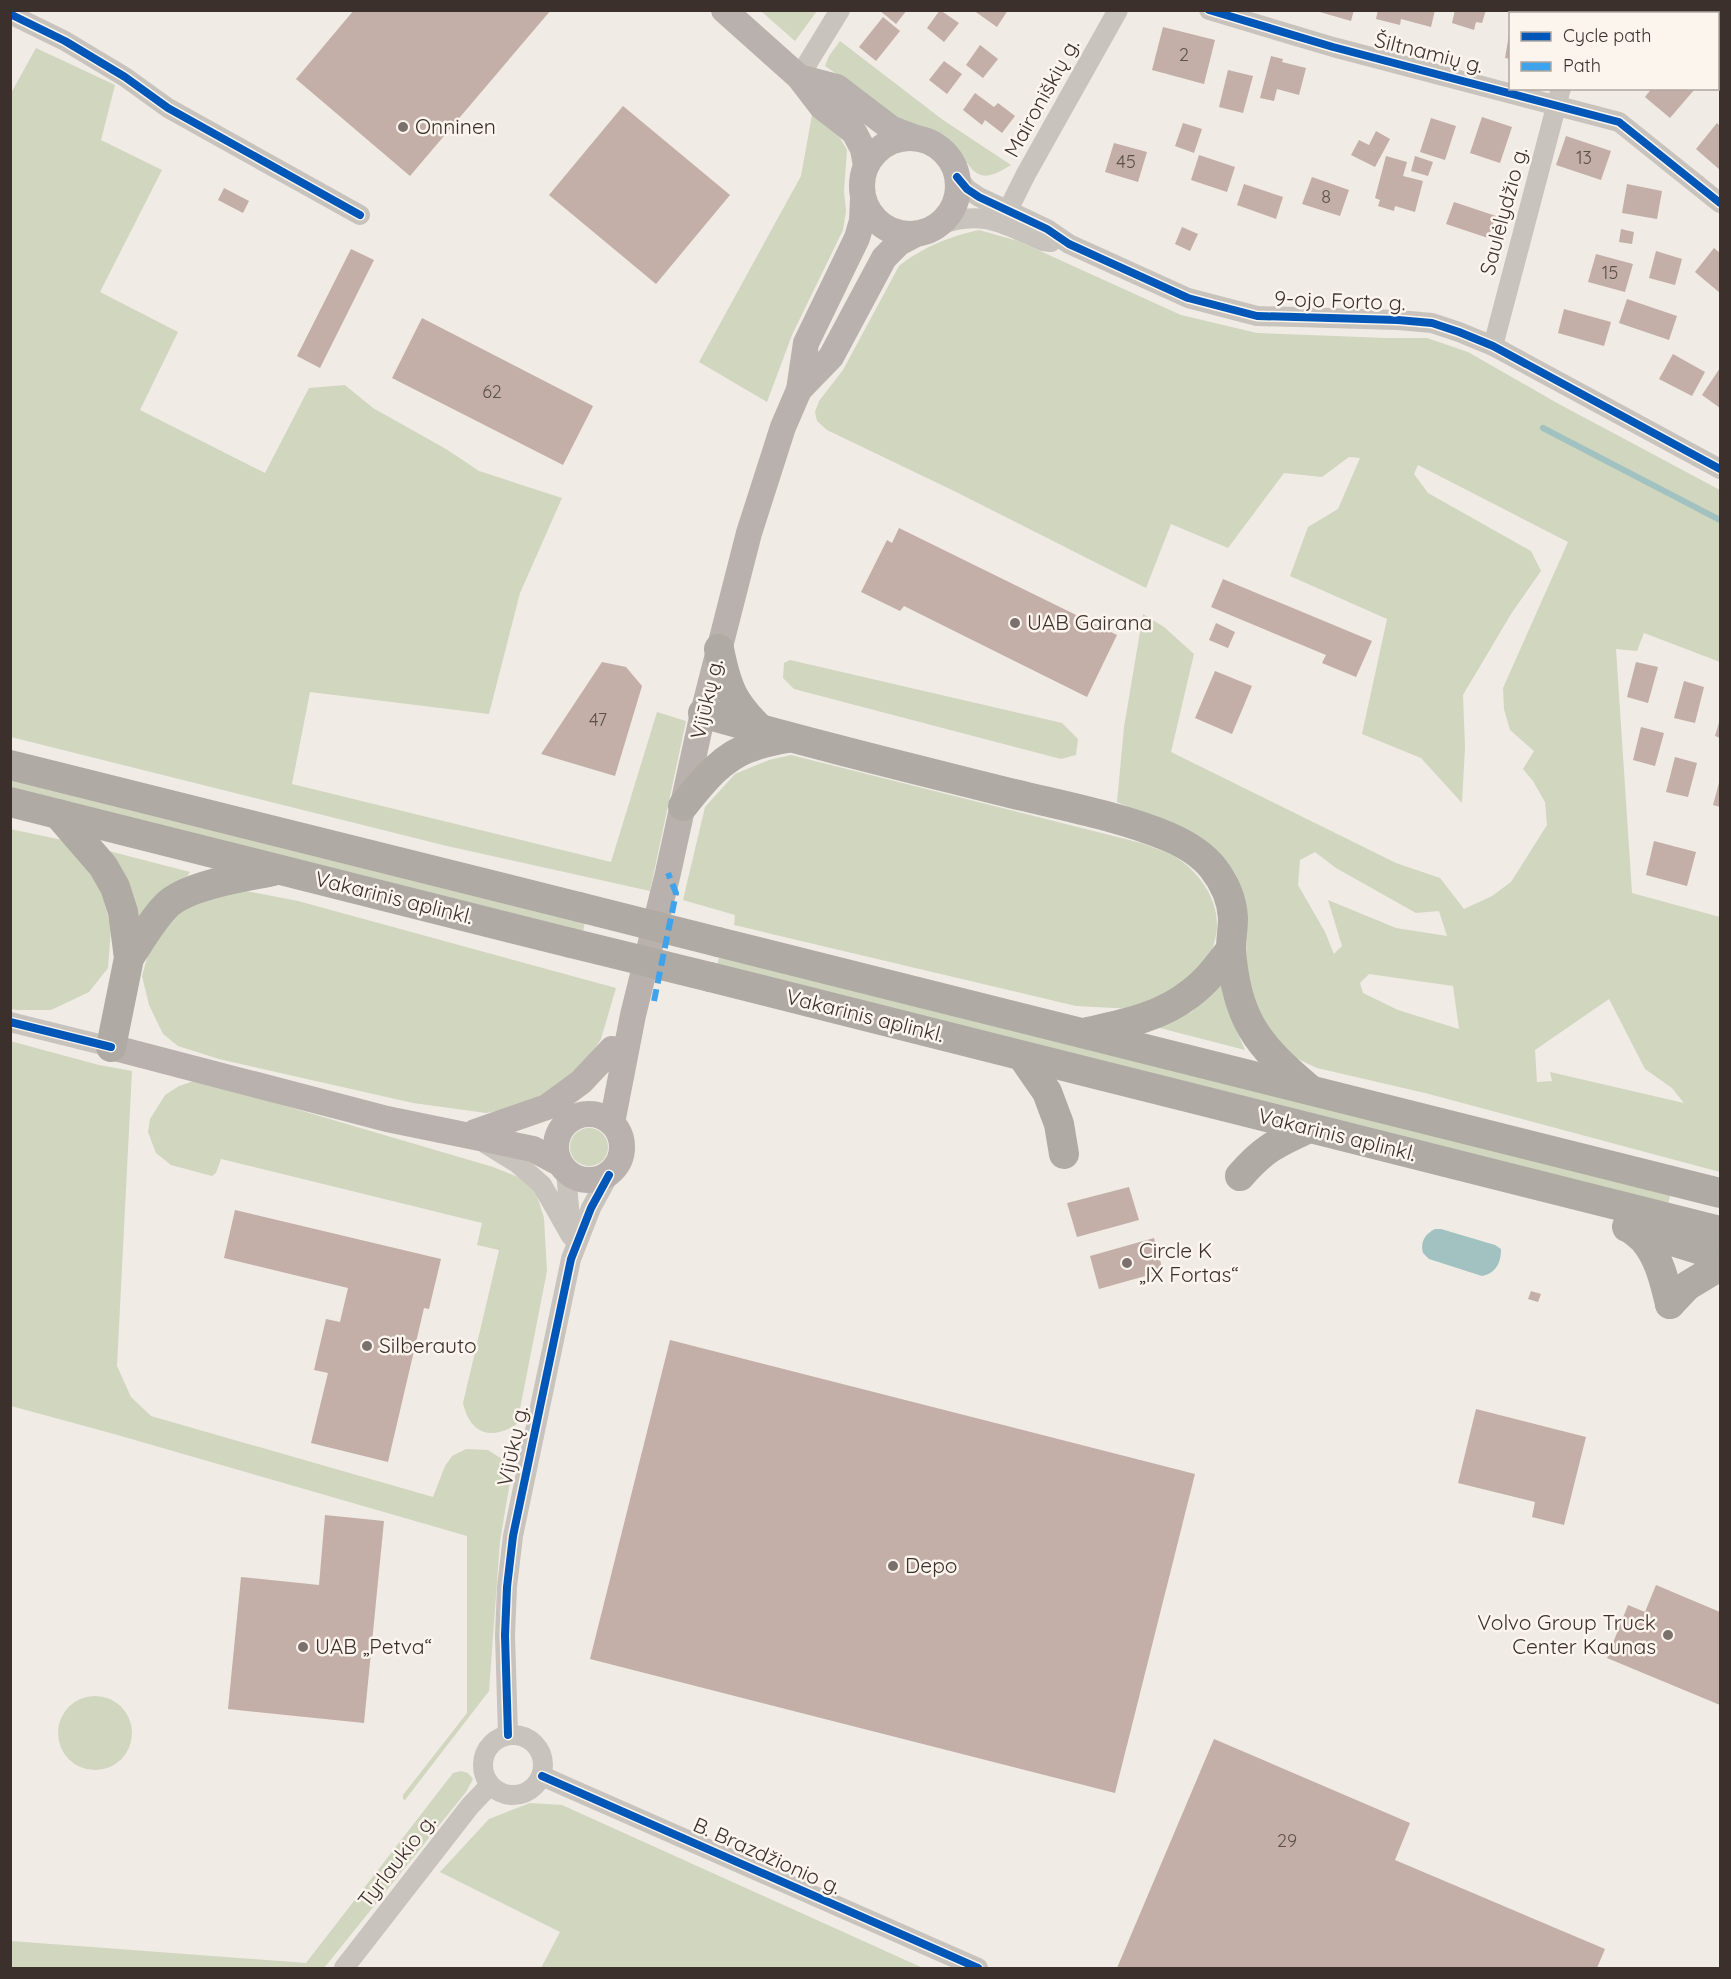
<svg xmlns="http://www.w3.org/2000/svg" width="1731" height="1979" font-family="Quicksand,sans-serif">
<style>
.green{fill:#d1d6bf;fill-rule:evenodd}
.water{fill:#a1c2c1}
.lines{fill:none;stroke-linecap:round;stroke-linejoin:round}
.stream{stroke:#a1c2c1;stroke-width:6}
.building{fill:#c3afa7}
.minor{stroke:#c9c3be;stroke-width:20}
.major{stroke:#b8b1ad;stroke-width:26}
.highway{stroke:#afaaa4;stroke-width:30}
.highway-bridge{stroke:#afaaa4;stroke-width:30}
.quiet{stroke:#3fa3eb;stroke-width:6;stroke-dasharray:12 6;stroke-linecap:butt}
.cycleway-casing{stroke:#fbf5ee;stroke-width:11}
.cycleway{stroke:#0057b8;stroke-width:8}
.poi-dot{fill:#7a716c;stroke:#fbf5ee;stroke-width:2}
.labels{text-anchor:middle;stroke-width:5;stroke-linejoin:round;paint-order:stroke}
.number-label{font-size:18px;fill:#5d504a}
.street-label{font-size:21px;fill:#3b302b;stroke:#fbf5ee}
.poi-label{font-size:21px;fill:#3b302b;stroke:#fbf5ee;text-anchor:start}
</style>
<rect width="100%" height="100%" fill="#f0ebe5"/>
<g class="green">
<polygon points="761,11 817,11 795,41"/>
<path d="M840,41L943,120L1011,165C1002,170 991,178 981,175C968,171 962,151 951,141C931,123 914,129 897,118C872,103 850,82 825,66L829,56Z"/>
<polygon points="36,48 115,85 101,140 162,170 100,292 178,332 140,410 265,473 309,388 345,385 373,408 446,449 479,471 562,498 520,593 489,714 310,692 292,784 611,862 657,712 686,721 650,891 447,846 11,737 10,95"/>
<polygon points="812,115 840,138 847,150 844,191 846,211 843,230 792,335 767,402 699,362 801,176"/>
<path d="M979,230L1018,241L1181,315L1257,333L1387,338H1427L1468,352L1557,403L1720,490V662L1644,633L1637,651L1616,649L1632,893L1720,917V1172L1425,1093L1317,1068L1283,1052L1264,1032L1246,968L1247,913L1235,873L1216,850L1192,834L1117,802L1124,727L1143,614L1164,627L1194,654L1171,752L1396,863L1440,878L1464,909L1492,896L1511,882L1547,825L1545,802L1533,781L1523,769L1534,751L1510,730L1504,709L1503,688L1568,542L1418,465L1414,474L1428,493L1531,551L1541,571L1511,614L1463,695L1465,747L1462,803L1421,758L1362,734L1387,619L1290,576L1308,527L1338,509L1360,458L1349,457L1322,477L1284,473L1228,548L1171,524L1146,588L954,491L827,430L817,421L815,412L819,401L843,370L899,266C921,248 951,236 979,230ZM1315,852L1336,868L1416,913L1439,911L1447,936L1396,928L1328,900L1342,946L1334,954L1325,932L1298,885L1300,860ZM1369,974L1453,986L1459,1029L1398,1010L1363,993L1360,983ZM1609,999L1645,1069L1672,1088L1684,1103L1550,1072L1552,1081L1537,1082L1535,1050Z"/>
<polygon points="790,660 1062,723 1078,739 1076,755 1061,759 794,689 783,678 784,663"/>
<path d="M791,755L1141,843C1151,847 1162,850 1172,855C1197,869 1218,897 1217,927C1216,943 1209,957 1204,972L1134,1009L1076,1006L734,925L735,915L683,900L705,807L735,774L769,760Z"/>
<polygon points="11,779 585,922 583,932 11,789"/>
<polygon points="10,829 67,841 100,885 111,928 108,968 89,992 51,1010 17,1010 11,1009"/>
<polygon points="105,850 190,872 187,876 162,892 131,935"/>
<polygon points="235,889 298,901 616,988 601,1039 582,1068 556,1091 523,1107 486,1113 413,1103 219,1059 178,1046 163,1034 149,1005 142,976 149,951 159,927 186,905"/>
<polygon points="720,954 1671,1193 1668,1204 717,965"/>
<polygon points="1216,981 1224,985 1232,1020 1245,1050 1156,1027 1192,1012"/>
<polygon points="10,1041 99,1065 132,1071 117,1366 131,1397 151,1416 433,1497 445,1466 452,1456 466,1449 488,1450 502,1459 510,1482 500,1541 489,1691 405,1800 403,1799 403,1795 467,1713 467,1536 114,1434 11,1406"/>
<path d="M197,1080L493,1167L518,1177L536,1193L544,1218L547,1271L517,1424C491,1441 470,1434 463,1403L499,1250L477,1245L482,1223L221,1159L216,1173L212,1176L171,1165L156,1153L148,1132L150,1119L165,1095L179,1086Z"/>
<circle cx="589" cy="1147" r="19"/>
<circle cx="95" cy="1733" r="37"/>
<polygon points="461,1771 468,1773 473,1779 466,1792 324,1968 11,1968 11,1941 306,1963 453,1773"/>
<polygon points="530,1803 562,1805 923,1968 541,1968 560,1932 440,1872 489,1819"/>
</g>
<path class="water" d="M1435,1229H1441L1495,1245L1501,1249C1501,1263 1496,1273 1482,1276L1429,1259L1423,1253C1420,1242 1425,1234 1435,1229Z"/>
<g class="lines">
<polyline class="stream" points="1543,428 1720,520"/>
</g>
<g class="building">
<polygon points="354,10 551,10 410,176 296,79"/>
<polygon points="879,10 907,10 896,24"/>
<polygon points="940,10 959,23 944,42 927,28"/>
<polygon points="973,10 1008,10 997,27"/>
<polygon points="1313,10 1354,10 1351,21"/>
<polygon points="1378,10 1435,10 1431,27 1401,19 1400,25 1376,19"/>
<polygon points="1455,10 1486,10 1482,23 1476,22 1474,30 1452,23"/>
<polygon points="1622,10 1671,10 1669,14 1621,14"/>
<polygon points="883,17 900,31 876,61 859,47"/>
<polygon points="1163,27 1215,40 1204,84 1152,70"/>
<polygon points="1509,35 1510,35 1510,59 1505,58"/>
<polygon points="980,45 998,59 983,78 966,65"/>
<polygon points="1271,56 1283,59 1282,62 1306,68 1299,95 1277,89 1274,101 1260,98"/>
<polygon points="944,61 962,74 947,94 929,80"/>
<polygon points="1228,70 1253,76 1243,113 1219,107"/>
<polygon points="1652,88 1692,88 1694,90 1670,118 1645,97"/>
<polygon points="975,93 994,107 998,103 1015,116 1002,133 985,120 982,125 963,110"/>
<polygon points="623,106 730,195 656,284 549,195"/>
<polygon points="1482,117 1512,127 1500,163 1470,153"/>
<polygon points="1431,118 1456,126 1445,160 1420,152"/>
<polygon points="1183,123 1202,129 1194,153 1175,146"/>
<polygon points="1717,123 1720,126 1720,170 1696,149"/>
<polygon points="1376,131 1390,139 1375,167 1351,155 1359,140 1369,145"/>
<polygon points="1566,136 1611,151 1601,180 1556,165"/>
<polygon points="1114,143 1147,152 1138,182 1105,172"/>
<polygon points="1199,155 1235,167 1227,192 1191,180"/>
<polygon points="1386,156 1407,162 1403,176 1423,181 1415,212 1395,206 1394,211 1378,206 1380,200 1375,198"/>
<polygon points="1415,156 1433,162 1428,176 1411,171"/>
<polygon points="1312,177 1349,190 1340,216 1302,204"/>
<polygon points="1244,184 1283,197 1276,219 1237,205"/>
<polygon points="1627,184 1662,191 1657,219 1622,213"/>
<polygon points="224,188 249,201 243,213 218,200"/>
<polygon points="1454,202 1496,216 1488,238 1446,224"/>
<polygon points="1182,227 1198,234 1190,251 1175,244"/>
<polygon points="1621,229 1634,232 1632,244 1619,242"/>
<polygon points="1714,248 1720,253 1720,293 1695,272"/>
<polygon points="351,249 374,260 320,368 297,356"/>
<polygon points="1656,251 1682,259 1675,285 1649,278"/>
<polygon points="1596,254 1633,264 1625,292 1588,282"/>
<polygon points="1627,299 1677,316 1669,340 1619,323"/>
<polygon points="1564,309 1611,322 1604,346 1558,333"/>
<polygon points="422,318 593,406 563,465 392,378"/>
<polygon points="1673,354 1705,372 1692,396 1659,379"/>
<polygon points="1720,368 1720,408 1702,395"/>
<polygon points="899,528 1117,635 1087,697 904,606 900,611 861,592 887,540 892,543"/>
<polygon points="1223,579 1372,641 1356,677 1322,663 1326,655 1211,607"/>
<polygon points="1216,623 1235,632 1228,648 1209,640"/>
<polygon points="602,662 626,667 642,686 615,776 541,754"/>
<polygon points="1636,662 1658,667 1648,703 1627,697"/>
<polygon points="1215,671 1252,686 1232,734 1195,718"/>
<polygon points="1684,681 1704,687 1695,723 1674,718"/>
<polygon points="1720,719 1720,738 1715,736"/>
<polygon points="1641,727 1664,733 1655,766 1633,760"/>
<polygon points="1675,757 1697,763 1688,797 1666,792"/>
<polygon points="1720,779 1720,807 1713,805"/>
<polygon points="1654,841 1696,852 1687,886 1646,875"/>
<polygon points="1129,1187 1139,1220 1077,1237 1067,1203"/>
<polygon points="235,1210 441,1259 429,1309 424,1308 388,1462 311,1443 328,1373 314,1370 326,1319 340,1322 348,1288 224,1258"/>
<polygon points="1154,1238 1163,1271 1099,1289 1090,1256"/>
<polygon points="1531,1291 1541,1294 1538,1302 1528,1299"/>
<polygon points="670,1340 1195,1474 1115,1793 590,1659"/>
<polygon points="1476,1409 1586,1437 1564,1525 1532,1517 1535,1502 1458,1483"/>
<polygon points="325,1515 384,1521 364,1723 228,1709 241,1577 319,1585"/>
<polygon points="1656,1585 1720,1612 1720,1705 1607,1658 1628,1605 1645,1612"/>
<polygon points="1214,1739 1410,1823 1395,1860 1605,1949 1597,1968 1117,1968"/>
</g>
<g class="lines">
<g class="minor">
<polyline points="1209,10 1333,47 1619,122 1720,203"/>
<polyline points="10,14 65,41 125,77 168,108 360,215"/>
<polyline points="1581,14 1582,10"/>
<polyline points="799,77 840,10"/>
<polyline points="957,177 967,189 979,197 1047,229 1069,244 1188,298 1257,316 1398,320 1432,323 1459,332 1493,346 1720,469"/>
<polyline points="994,220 1008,210 1026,174 1118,10"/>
<path d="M939,225C983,209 1003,224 1043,241L1051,242"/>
<polyline points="1493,346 1561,88"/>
<polyline points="10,1022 111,1047"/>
<polyline points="486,1144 517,1163 542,1185 571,1236"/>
<polyline points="566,1171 571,1232"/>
<circle cx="513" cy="1765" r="30"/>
<polyline points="508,1735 505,1635 507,1587 513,1536 571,1259 591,1208 609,1175"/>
<polyline points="542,1776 978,1968"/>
<polyline points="344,1968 470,1806 490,1785"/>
</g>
<g class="major">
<polyline points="724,10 799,77 822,107 854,132 863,149 866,166"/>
<polyline points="799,77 837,87 892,129 916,138"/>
<circle cx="910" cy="186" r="48"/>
<polyline points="799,390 831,357 884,258 899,243 916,234"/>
<polyline points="111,1047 387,1119 533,1149 559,1163"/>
<circle cx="589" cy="1147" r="33"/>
<polyline points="612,1123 633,1015 668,873 703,713 749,533 783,427 799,390 806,343 857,238 862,221 863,199"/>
<polyline points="475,1132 547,1107 581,1082 612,1049"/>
</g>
<g class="highway">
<path d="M719,649C727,689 733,703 762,731"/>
<path d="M703,713C802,742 902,766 1002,791C1058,805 1116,815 1169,837C1185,844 1202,854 1213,868C1224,882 1232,900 1233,918C1233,928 1231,939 1231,950C1236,1018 1257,1045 1307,1087"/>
<polyline points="10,765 579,907"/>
<polyline points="10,802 571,943"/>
<path d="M683,806C702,782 723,755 754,746C765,742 776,740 787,738"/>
<polyline points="58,814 103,866 115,887 123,912 129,958 111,1047"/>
<polyline points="718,942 1720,1193"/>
<path d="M129,958C141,940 152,920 167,905C188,885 244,877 273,871"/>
<polyline points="710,977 1720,1231"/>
<path d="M1088,1032C1124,1024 1161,1017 1191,993C1207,981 1219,965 1231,949"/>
<polyline points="1022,1056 1047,1092 1059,1124 1064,1154"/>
<path d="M1240,1176C1264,1148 1277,1143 1309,1128"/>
<polyline points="1627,1227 1720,1256"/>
<path d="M1630,1228C1635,1232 1641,1236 1645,1241C1659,1257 1665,1283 1670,1304"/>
<polyline points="1670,1304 1687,1286 1720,1266"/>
</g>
<g class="highway-bridge">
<polyline points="579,907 718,942"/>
<polyline points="571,943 710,977"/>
</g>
<polyline class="quiet" points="654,1001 676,893 668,873"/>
<defs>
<g id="cycleway">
<polyline points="1209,10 1333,47 1619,122 1720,203"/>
<polyline points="10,14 65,41 125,77 168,108 360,215"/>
<polyline points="957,177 967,189 979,197 1047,229 1069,244 1188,298 1257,316 1398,320 1432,323 1459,332 1493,346 1720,469"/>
<polyline points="10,1022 111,1047"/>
<polyline points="508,1735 505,1635 507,1587 513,1536 571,1259 591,1208 609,1175"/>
<polyline points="542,1776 978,1968"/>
</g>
</defs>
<use href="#cycleway" class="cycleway-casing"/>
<use href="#cycleway" class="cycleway"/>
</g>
<g class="poi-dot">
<circle cx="403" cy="127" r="6"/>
<circle cx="1015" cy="623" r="6"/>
<circle cx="1127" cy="1263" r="6"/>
<circle cx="367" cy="1346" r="6"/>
<circle cx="893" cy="1566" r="6"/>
<circle cx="1668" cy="1635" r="6"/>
<circle cx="303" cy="1647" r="6"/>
</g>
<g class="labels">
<g class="number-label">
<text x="1184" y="61">2</text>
<text x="1584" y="164">13</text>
<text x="1126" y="168">45</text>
<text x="1326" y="203">8</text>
<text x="1610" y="279">15</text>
<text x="492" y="398">62</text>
<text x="598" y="726">47</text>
<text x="1287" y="1847">29</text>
</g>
<g class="street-label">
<text transform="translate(1429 53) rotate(14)" y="7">Šiltnamių g.</text>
<text transform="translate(1042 98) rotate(-61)" y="7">Maironiškių g.</text>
<text transform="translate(1504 211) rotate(-75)" y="7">Saulėlydžio g.</text>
<text transform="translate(1340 301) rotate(2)" y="7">9-ojo Forto g.</text>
<text transform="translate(707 699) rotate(-77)" y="7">Vijūkų g.</text>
<text transform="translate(394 898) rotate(14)" y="7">Vakarinis aplinkl.</text>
<text transform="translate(865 1016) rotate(14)" y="7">Vakarinis aplinkl.</text>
<text transform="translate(1337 1135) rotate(14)" y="7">Vakarinis aplinkl.</text>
<text transform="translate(513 1446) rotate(-78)" y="7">Vijūkų g.</text>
<text transform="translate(767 1856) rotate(24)" y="7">B. Brazdžionio g.</text>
<text transform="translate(397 1861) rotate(-52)" y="7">Tyrlaukio g.</text>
</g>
<g class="poi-label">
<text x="415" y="134">Onninen</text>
<text x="1027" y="630">UAB Gairana</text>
<text x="1139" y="1258">Circle K<tspan x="1139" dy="24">„IX Fortas“</tspan></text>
<text x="379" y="1353">Silberauto</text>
<text x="905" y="1573">Depo</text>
<text x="1656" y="1630" text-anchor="end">Volvo Group Truck<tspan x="1656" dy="24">Center Kaunas</tspan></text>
<text x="315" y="1654">UAB „Petva“</text>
</g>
</g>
<rect width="1731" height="1979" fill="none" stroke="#3b302b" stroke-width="24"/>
<rect x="1509" y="12" width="210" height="78" fill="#fbf5ee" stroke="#aea6a0" stroke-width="1.5"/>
<rect x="1521" y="32" width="30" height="9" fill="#0057b8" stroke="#aea6a0" stroke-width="1.5"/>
<text x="1563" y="42" font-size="18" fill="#3b302b">Cycle path</text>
<rect x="1521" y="62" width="30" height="9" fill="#3fa3eb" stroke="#aea6a0" stroke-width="1.5"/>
<text x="1563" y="72" font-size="18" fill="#3b302b">Path</text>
</svg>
